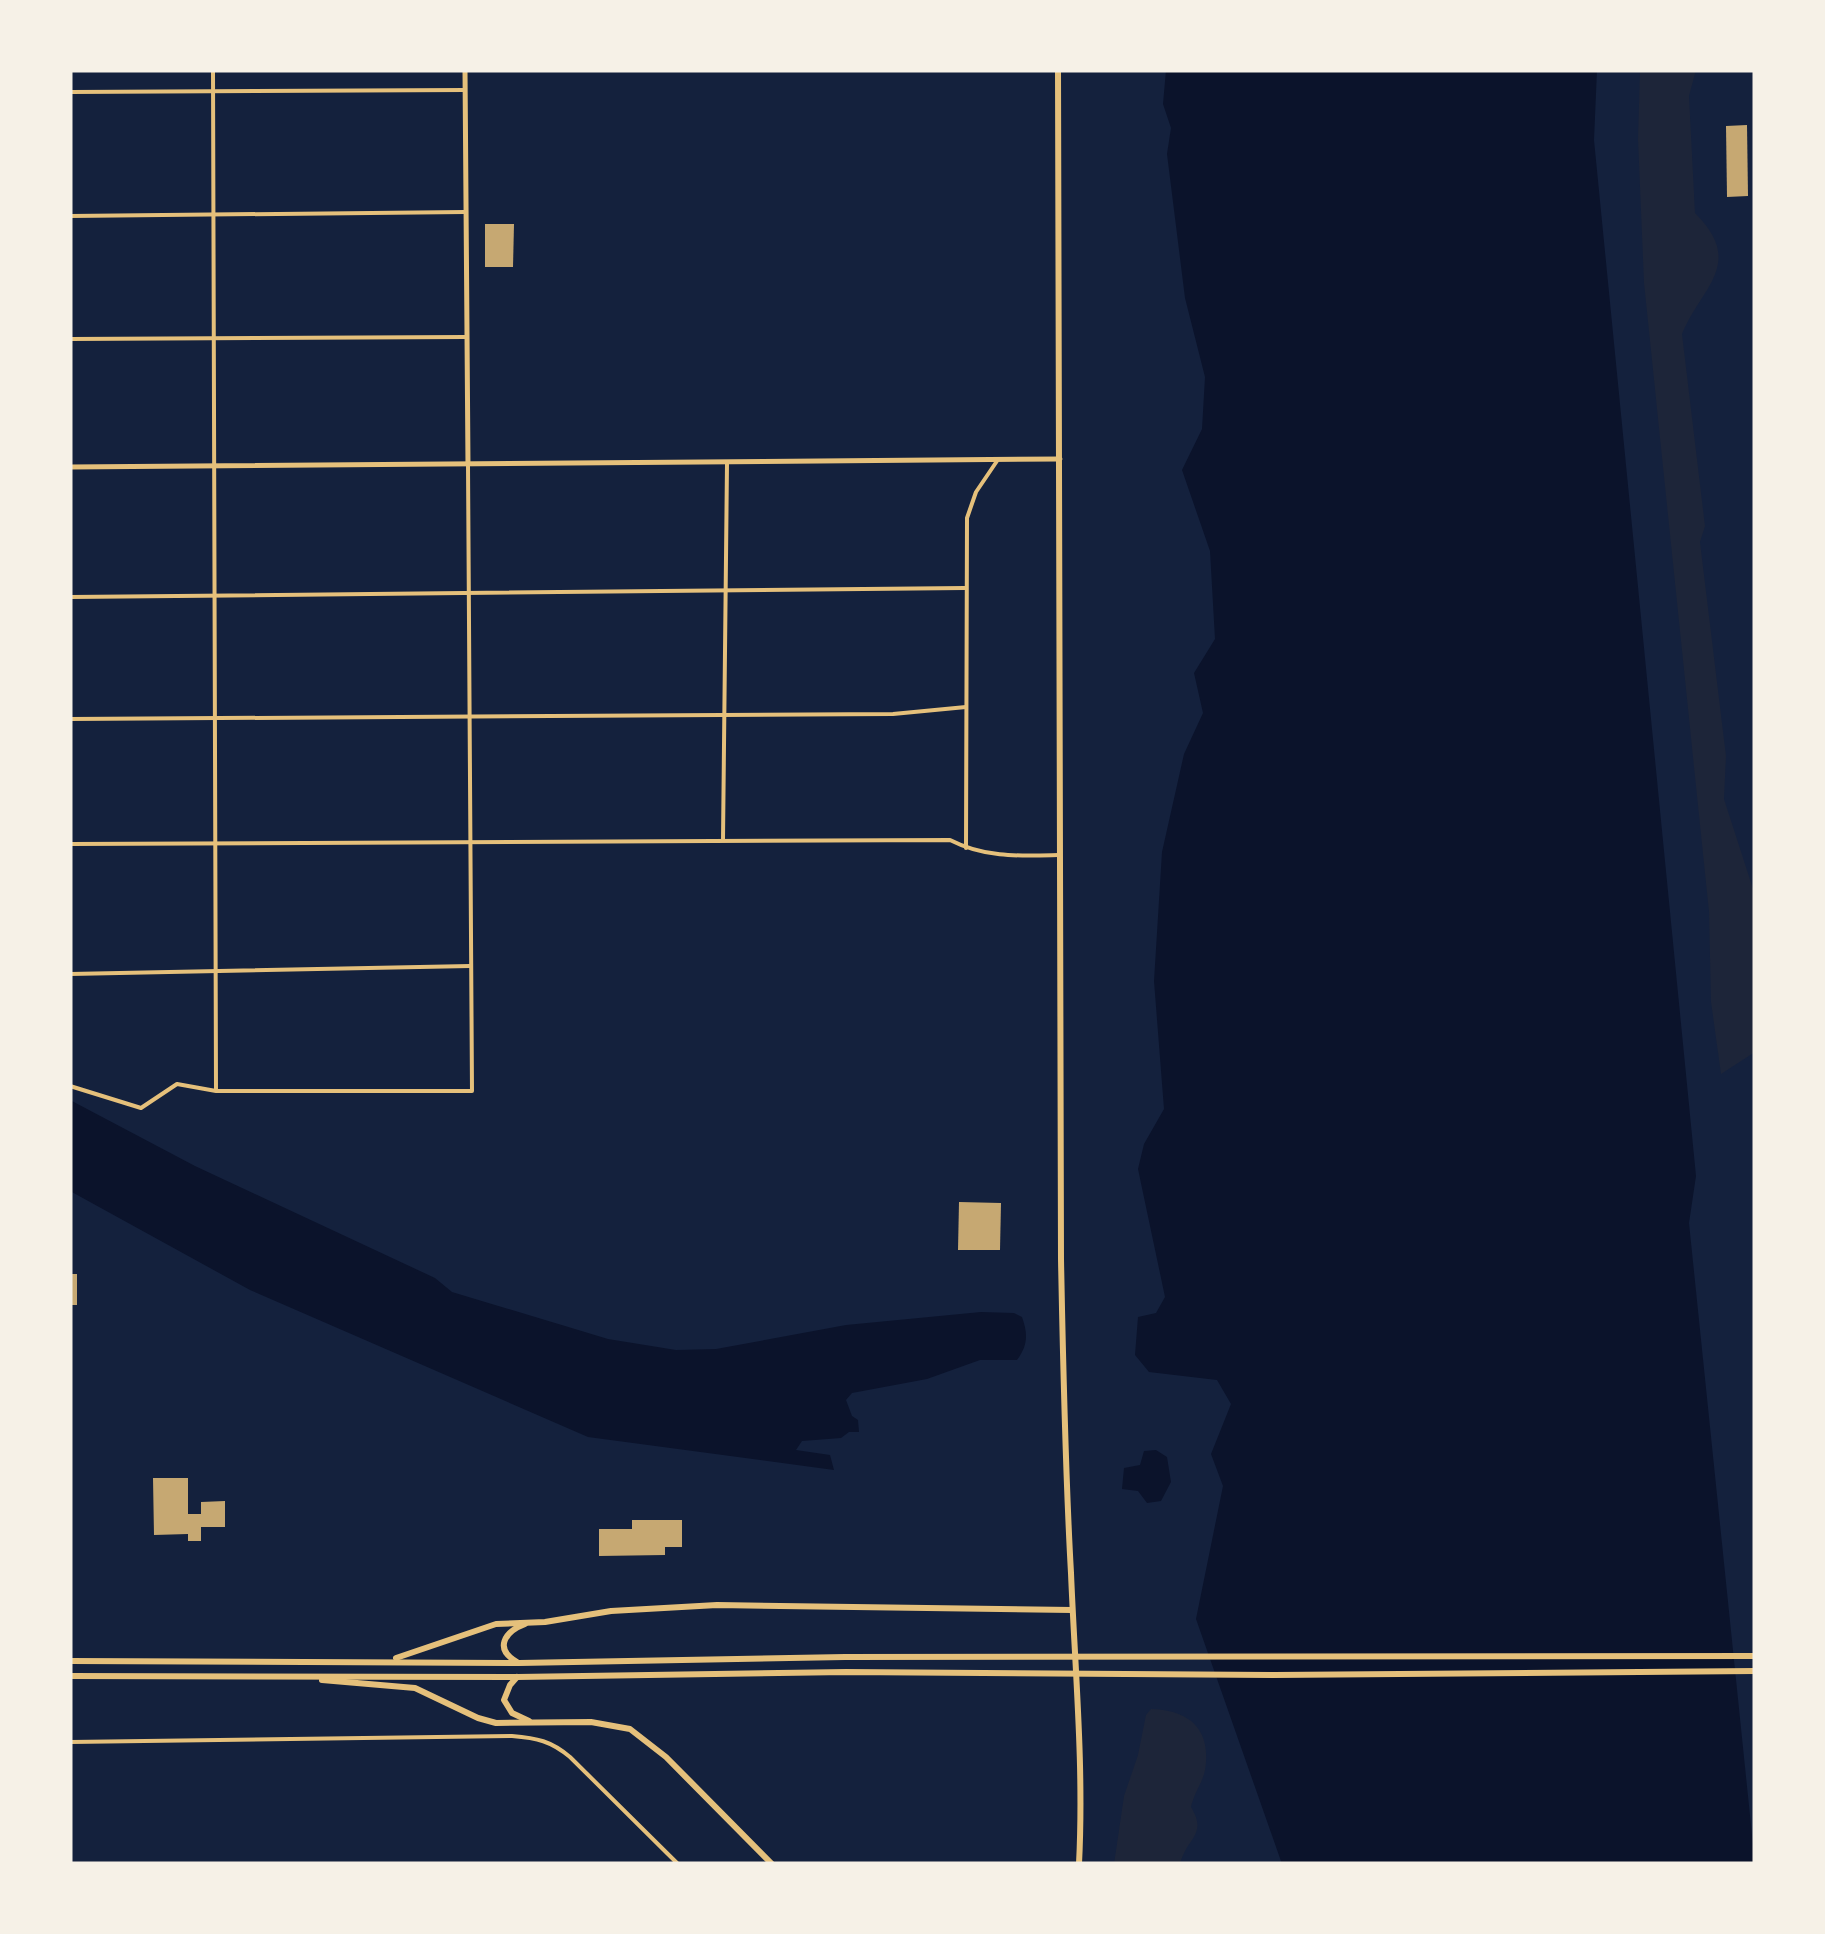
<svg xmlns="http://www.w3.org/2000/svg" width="1825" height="1934" font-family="'Golos Text',sans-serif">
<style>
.green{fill:#1d2539}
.water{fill:#0b132b}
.building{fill:#c6a872}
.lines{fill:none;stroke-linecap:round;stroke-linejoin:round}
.minor{stroke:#e5c07b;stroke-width:4}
.tertiary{stroke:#e5c07b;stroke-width:5}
.secondary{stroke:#e5c07b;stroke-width:6}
</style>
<rect width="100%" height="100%" fill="#14213d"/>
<g class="green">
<path d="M1640,70H1696L1689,96L1695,213C1746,264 1701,287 1682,334L1705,526L1700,542L1726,756L1724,799L1755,895V1052L1721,1074L1711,1002L1709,912L1644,283L1638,139Z"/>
<path d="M1151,1709C1189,1710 1212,1729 1205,1770C1203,1782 1194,1793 1191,1807C1208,1835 1187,1837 1180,1864H1114L1124,1796L1138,1755L1146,1715Z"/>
</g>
<g class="water">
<polygon points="1166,70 1597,70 1594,140 1696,1176 1689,1223 1755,1864 1282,1864 1196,1619 1223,1486 1211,1454 1231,1404 1217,1380 1149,1372 1135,1355 1138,1317 1156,1313 1165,1297 1138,1169 1144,1144 1164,1109 1154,981 1162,852 1184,754 1203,713 1194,673 1215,639 1210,551 1182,470 1202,429 1205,377 1185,298 1167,154 1171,128 1163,104"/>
<path d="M70,1100L195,1166L435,1278L452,1292L608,1339L676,1350L716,1349L846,1325L981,1312L1014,1313L1022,1317C1028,1334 1028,1345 1017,1360H980L927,1379L852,1393L846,1400L852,1416L858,1420L859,1432H849L841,1438L802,1441L796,1450L830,1455L834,1470L588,1437L250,1290L70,1191Z"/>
<polygon points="1156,1450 1167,1457 1171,1482 1161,1501 1147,1503 1138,1491 1122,1489 1124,1468 1140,1465 1144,1451"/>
</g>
<g class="building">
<polygon points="1747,125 1748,196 1727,197 1726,126"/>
<polygon points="485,224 514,224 513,267 485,267"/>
<polygon points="959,1202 1001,1203 1000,1250 958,1250"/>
<rect x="70" y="1274" width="7" height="31"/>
<polygon points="153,1478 188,1478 188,1514 201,1514 201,1502 225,1501 225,1527 201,1527 201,1541 188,1541 188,1534 154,1535"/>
<polygon points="632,1520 682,1520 682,1547 665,1547 665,1555 599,1556 599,1529 632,1529"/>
</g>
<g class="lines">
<g class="minor">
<polyline points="213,70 216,1090"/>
<polyline points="70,92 465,90"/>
<polyline points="70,216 465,212"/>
<polyline points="70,339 465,337"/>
<polyline points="70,597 965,588"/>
<polyline points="70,719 893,714 966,707"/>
<polyline points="723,840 727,464"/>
<path d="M70,844L950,840C985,858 1019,856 1058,855"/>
<polyline points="966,848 967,518 976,492 997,461"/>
<polyline points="70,974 470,966"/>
<polyline points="70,1086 141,1108 177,1084 216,1091 472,1091 468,465"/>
<path d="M70,1742L512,1736C537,1738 551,1741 570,1757L678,1864"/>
</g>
<g class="tertiary">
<polyline points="465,70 468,465"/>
<polyline points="70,467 1060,459"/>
</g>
<g class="secondary">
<path d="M1058,70L1061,1259C1063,1364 1065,1468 1071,1573C1075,1671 1084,1766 1079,1864"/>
<polyline points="396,1658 496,1624 545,1622 611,1611 717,1605 1072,1610"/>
<polyline points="70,1661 519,1663 845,1657 1755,1656"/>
<path d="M517,1662C494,1649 504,1632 525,1624"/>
<polyline points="70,1676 517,1677 846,1672 1274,1675 1755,1671"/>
<polyline points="517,1677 510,1685 504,1700 512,1713 529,1721"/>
<polyline points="322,1680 415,1688 478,1718 496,1723 591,1722 630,1729 666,1757 772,1864"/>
</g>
</g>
<rect width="1825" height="1934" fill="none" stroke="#f6f1e7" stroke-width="145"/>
</svg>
